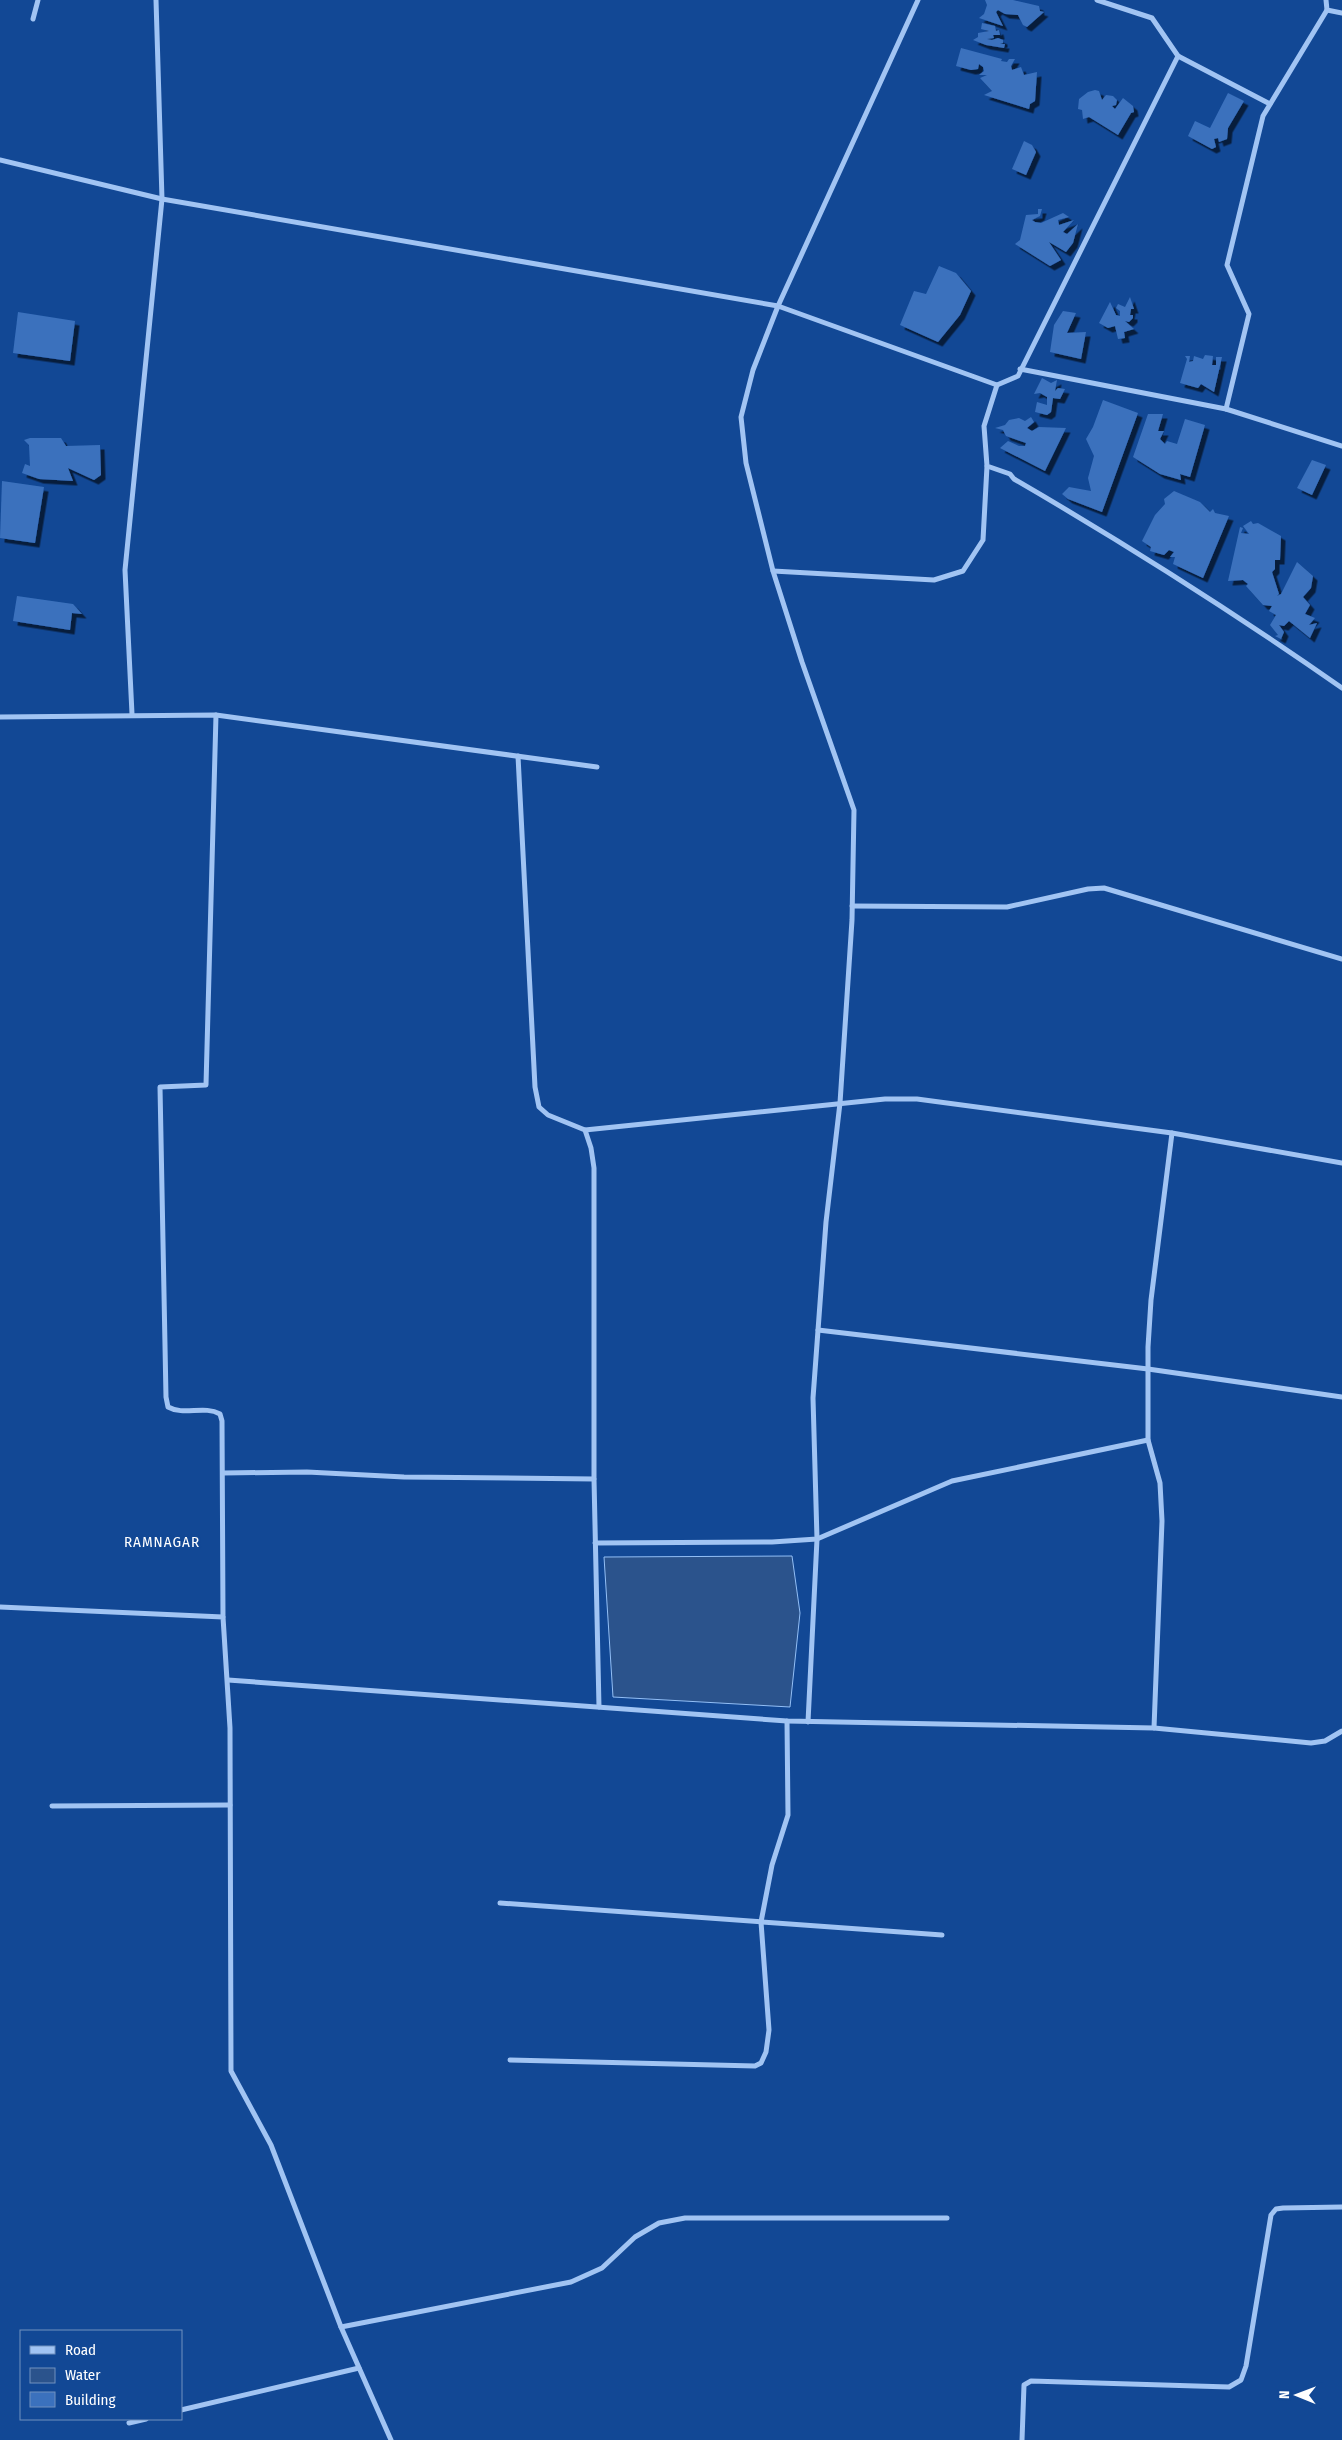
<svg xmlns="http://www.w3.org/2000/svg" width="1342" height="2440" font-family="'Fira Sans Condensed',sans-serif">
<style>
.water{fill:#2b538c;stroke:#93bff6}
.building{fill:#3b71bd;filter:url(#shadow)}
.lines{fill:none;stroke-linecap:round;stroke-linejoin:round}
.minor{stroke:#a1c4f3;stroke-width:5}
.labels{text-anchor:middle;stroke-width:4.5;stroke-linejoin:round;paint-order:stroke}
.neighbourhood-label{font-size:15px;letter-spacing:1px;fill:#fff;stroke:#124895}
</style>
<defs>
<filter id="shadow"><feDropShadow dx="4.5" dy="4.5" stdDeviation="0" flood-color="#0009"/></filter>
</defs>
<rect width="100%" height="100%" fill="#124895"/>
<polygon class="water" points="792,1556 800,1613 790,1707 613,1697 604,1557"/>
<g class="building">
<polygon points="985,0 1013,0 1039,6 1040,11 1044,12 1027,27 1023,25 1018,15 1005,14 998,10 996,12 1003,26 979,18 984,14 987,5"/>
<polygon points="982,23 995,26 996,31 999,30 1000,35 993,35 994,38 987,39 992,40 998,38 1003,40 1003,43 1000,44 1005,44 1004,48 986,45 973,40 978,37 978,33 989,31 981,29"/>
<polygon points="961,48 1002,59 1001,61 1007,62 1009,59 1015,59 1011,66 1012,70 1021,67 1024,75 1037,72 1035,101 1030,104 1029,109 984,95 992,91 980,78 987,75 979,75 984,71 983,67 979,64 978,69 971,70 956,66"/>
<polygon points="1095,90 1099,91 1102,100 1106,95 1113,96 1117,100 1116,105 1112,106 1115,109 1123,98 1133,106 1134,112 1131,113 1118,135 1089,117 1083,119 1082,110 1078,109 1079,99 1088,92"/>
<polygon points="1228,93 1244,101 1228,128 1227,139 1219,142 1218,138 1214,139 1216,147 1212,149 1188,136 1195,121 1210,128"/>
<polygon points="1024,141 1032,145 1036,152 1026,175 1012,169"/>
<polygon points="1038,209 1042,209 1040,216 1032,220 1035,222 1041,223 1063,213 1069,217 1058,220 1059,225 1074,220 1063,232 1067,234 1078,224 1073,243 1066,252 1049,242 1061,260 1050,266 1015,244 1020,240 1026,215 1038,214"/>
<polygon points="939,266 956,273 971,291 960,315 938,342 900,325 914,291 926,294"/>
<polygon points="1130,297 1134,309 1131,309 1130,315 1133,315 1133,318 1129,322 1125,321 1134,329 1124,332 1125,338 1118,339 1115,326 1108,328 1099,323 1110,302 1116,315 1120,316 1120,311 1116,308 1118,304 1125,307"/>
<polygon points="1063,311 1076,313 1067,333 1086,332 1081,359 1050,352 1054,325"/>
<polygon points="18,312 75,321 70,361 13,353"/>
<polygon points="1205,355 1213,356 1212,365 1216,365 1216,357 1222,357 1214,392 1201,384 1198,388 1180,383 1187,359 1185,356 1190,356 1189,362 1193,361 1194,356 1203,359"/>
<polygon points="1042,378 1051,383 1057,380 1055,391 1058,388 1065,389 1060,399 1053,398 1051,412 1047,415 1035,412 1037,402 1047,405 1047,397 1040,393 1034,394"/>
<polygon points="1103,400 1138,413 1102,512 1068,499 1062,494 1069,487 1091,491 1088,478 1094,456 1086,439 1093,427"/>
<polygon points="1148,414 1163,414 1158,431 1164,431 1160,439 1165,444 1167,441 1177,444 1185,419 1205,425 1190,477 1180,474 1181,480 1160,474 1133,457"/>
<polygon points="1031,417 1034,422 1027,428 1032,431 1039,427 1066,428 1045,471 1000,448 1008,441 1019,446 1025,446 1026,443 1006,436 1003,430 995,428 1005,425 1009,420 1019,418 1025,421"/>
<polygon points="30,438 61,438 66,446 100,445 101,475 94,480 68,468 73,481 39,479 22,473 25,464 30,466 29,445 24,440"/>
<polygon points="1312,460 1326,465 1312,495 1297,488"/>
<polygon points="2,481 44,487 35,543 0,538"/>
<polygon points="1174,491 1200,502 1210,512 1213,509 1215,513 1229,516 1203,578 1173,564 1175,557 1170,557 1174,552 1169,550 1164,555 1150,551 1151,547 1142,541 1155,515 1165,504 1164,499"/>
<polygon points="1251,521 1253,524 1258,523 1281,536 1280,560 1275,560 1275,569 1272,572 1279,594 1277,596 1281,594 1297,562 1313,576 1311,588 1303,597 1310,605 1305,614 1315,618 1309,625 1317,623 1310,638 1289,621 1284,626 1279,625 1284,632 1281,639 1275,636 1278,635 1270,625 1276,615 1269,611 1272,606 1263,605 1246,586 1248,584 1243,580 1228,581 1240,527 1243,528 1241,533 1249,534 1243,526"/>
<polygon points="17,596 73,604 82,614 72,613 70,630 13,621"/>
</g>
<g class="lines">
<g class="minor">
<polyline points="1097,0 1152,18 1178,56 1270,104"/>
<polyline points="1326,0 1327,10 1342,13"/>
<polyline points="1327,10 1263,116 1227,265 1249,314 1226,409 1342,446"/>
<polyline points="33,19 38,0"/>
<polyline points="0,160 162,199 778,306 997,385 1018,376 1178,56"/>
<polyline points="1020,369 1226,409"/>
<path d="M997,385L984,426L987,466L1010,474L1014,479C1126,544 1236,614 1342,688"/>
<polyline points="773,571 934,580 963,571 983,540 987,466"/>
<polyline points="132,714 125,570 162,199 156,0"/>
<path d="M216,715L206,1085L160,1087L166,1397L168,1407C184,1416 204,1405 220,1414L222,1421L223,1617"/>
<polyline points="0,717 216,715 597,767"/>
<polyline points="518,756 535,1087 539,1107 548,1115 585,1130 591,1148 594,1168 594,1479 599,1707"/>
<polyline points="852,906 1007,907 1088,889 1104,888 1342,959"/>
<polyline points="585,1130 885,1099 917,1099 1172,1133 1342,1163"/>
<polyline points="818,1330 1148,1369 1342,1397"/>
<polyline points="223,1473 307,1472 404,1477 594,1479"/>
<polyline points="595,1543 772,1542 817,1539 952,1481 1148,1440"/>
<polyline points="0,1607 223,1617 230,1728 231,2071 271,2145 341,2327 391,2440"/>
<polyline points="228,1680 787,1721 1154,1728 1311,1743 1325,1741 1342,1731"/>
<polyline points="808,1722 817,1539 813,1398 826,1222 840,1103 852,920 854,810 802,662 773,571 746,463 741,417 753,370 778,306 918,0"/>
<polyline points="1154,1728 1162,1521 1160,1483 1148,1440 1148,1347 1151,1300 1172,1133"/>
<polyline points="52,1806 230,1805"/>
<polyline points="500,1903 942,1935"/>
<polyline points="510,2060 755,2066 761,2063 766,2052 769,2030 761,1922 772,1865 788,1815 787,1721"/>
<polyline points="341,2327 571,2282 602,2268 635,2237 659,2223 685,2218 947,2218"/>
<polyline points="181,2410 359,2368"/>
<polyline points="129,2423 146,2419"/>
<polyline points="1022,2440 1024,2385 1031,2381 1229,2387 1241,2380 1246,2366 1271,2215 1276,2209 1283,2208 1342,2207"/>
</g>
</g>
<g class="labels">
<g class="neighbourhood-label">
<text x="162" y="1547">RAMNAGAR</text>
</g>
</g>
<rect x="20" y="2330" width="162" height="90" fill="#124895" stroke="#7191bf"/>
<rect x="30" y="2346" width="25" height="8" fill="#a1c4f3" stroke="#7191bf"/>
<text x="65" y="2355" font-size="15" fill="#ffffff">Road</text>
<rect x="30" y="2368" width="25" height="15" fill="#2b538c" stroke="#7191bf"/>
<text x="65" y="2380" font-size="15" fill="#ffffff">Water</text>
<rect x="30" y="2392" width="25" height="15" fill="#3b71bd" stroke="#7191bf"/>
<text x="65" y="2405" font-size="15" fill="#ffffff">Building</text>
<g transform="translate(1297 2395) rotate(271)" stroke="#124895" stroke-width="4" paint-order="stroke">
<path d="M0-4L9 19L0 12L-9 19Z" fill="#ffffff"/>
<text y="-8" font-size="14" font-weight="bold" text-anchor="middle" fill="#ffffff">N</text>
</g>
</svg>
